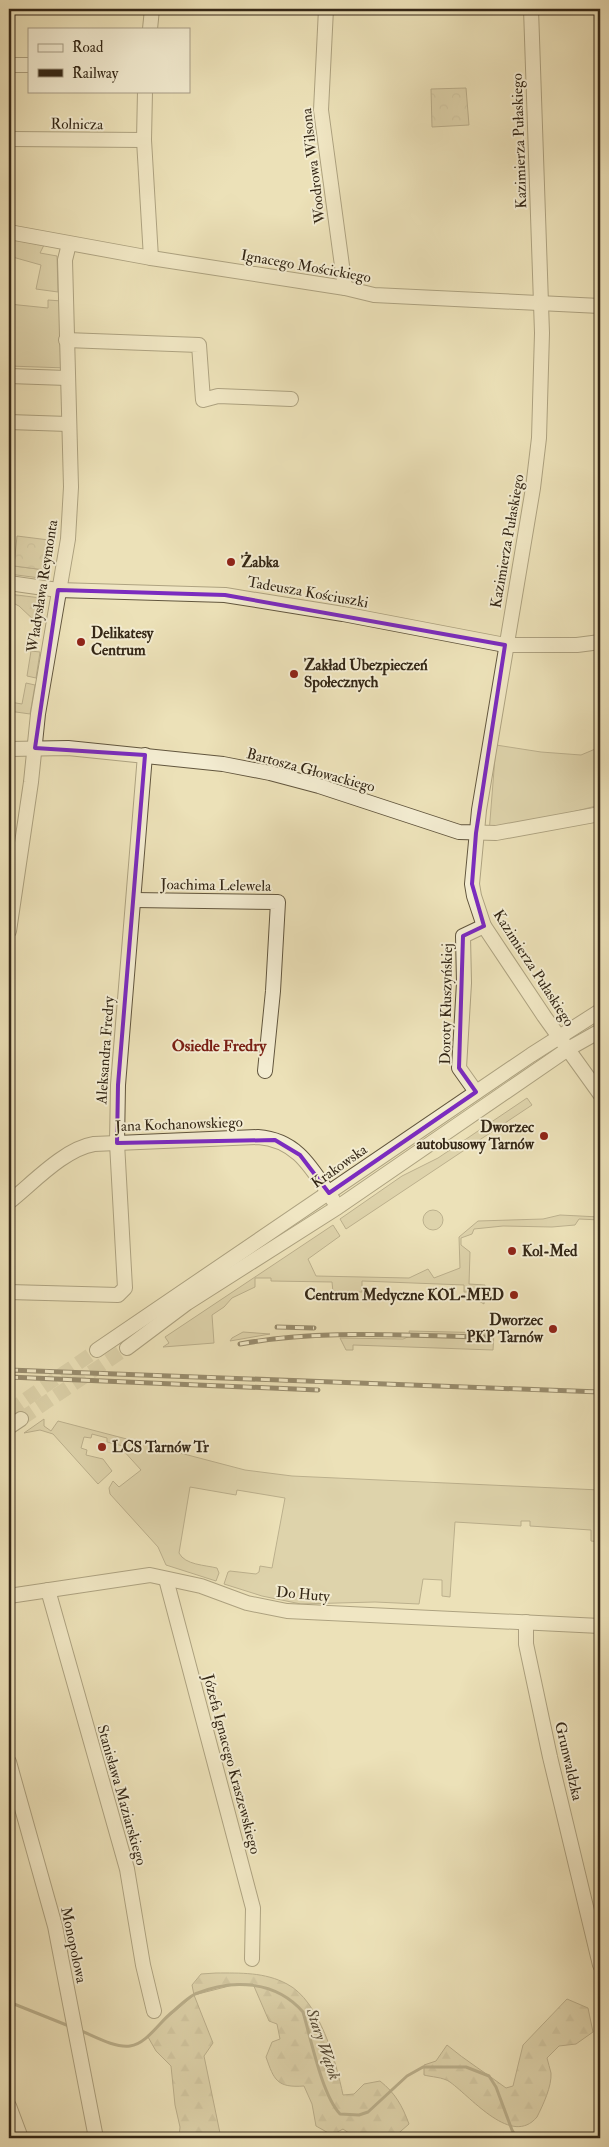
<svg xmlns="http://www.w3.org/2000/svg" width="609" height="2147" font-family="'IM FELL Double Pica',serif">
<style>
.grass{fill:#cdc19c;stroke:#807459}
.forest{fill:url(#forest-firs);stroke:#807459}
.park{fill:url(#park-crowns);stroke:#807459}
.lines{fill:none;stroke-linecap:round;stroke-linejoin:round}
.stream{stroke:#7d7156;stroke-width:3}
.minor-tunnel{stroke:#c7bc98;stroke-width:14;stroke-dasharray:14 7;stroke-linecap:butt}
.minor-casing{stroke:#62563e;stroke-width:16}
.minor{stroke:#f3ecd1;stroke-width:14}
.rail-casing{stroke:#342716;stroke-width:5}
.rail{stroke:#f3ecd1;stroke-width:3;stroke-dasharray:9;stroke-linecap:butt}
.marked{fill:none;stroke:#7b2cbf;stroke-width:4;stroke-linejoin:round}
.poi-dot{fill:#8f2418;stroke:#f3ecd1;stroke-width:2}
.labels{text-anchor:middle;stroke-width:4;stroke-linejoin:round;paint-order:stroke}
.street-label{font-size:15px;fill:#342716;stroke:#f3ecd1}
.poi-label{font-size:15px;font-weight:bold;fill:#342716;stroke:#f3ecd1;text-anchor:start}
.neighbourhood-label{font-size:16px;font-weight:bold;fill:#7a1f14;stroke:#f3ecd1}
.water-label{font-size:16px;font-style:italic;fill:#584c36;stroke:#f3ecd1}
</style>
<defs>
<pattern id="forest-firs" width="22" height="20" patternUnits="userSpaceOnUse" patternTransform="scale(1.25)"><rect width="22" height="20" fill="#cdc19c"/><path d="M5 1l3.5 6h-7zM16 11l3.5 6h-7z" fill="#b1a686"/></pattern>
<pattern id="park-crowns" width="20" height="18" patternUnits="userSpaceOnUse" patternTransform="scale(1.25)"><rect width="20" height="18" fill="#cdc19c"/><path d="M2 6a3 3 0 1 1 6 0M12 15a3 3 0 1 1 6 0" fill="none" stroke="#b1a686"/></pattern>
</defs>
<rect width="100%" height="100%" fill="#ece1b8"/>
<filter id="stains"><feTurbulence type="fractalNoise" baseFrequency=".004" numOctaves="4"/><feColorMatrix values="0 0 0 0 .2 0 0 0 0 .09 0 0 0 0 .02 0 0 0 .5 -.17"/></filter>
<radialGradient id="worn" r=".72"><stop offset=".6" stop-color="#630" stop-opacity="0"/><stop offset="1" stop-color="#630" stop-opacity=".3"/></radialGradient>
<g class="grass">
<polygon points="9,239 44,245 40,253 57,256 58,292 36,289 41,265 9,256"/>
<polygon points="48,300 62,301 67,368 9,366 9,304 48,308"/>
<polygon points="49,538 55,539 49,573 40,578 9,574 9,549 16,550 14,566 45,570"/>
<polygon points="31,651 40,652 36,678 27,676"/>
<polygon points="26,683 35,685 30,714 9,711 10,702 22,704"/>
<polygon points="496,745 541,752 581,755 600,747 600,805 489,833"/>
<polygon points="527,1098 532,1105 346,1229 340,1219 402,1176 438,1158"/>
<circle cx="433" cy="1220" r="10"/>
<polygon points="560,1215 600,1217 600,1220 579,1219 575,1225 552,1227 503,1226 474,1229 472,1234 461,1238 461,1245 470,1252 469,1284 485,1285 484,1304 472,1297 472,1292 464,1292 464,1285 362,1281 362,1292 333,1292 332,1282 271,1281 271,1278 255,1278 255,1287 232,1298 224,1307 212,1315 214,1343 163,1347 169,1343 165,1337 333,1225 340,1236 308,1259 316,1276 409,1278 428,1269 434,1278 460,1268 459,1237 478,1221 543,1219"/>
<polygon points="409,1331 494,1333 493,1350 353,1345 353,1350 346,1350 340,1338 403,1339 410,1336"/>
<polygon points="243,1332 270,1334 230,1341 232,1338"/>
<path d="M44,1419V1426L51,1431L58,1421L245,1470L292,1476L600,1490V1542L591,1541V1530L530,1526V1521H521V1526L455,1522L450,1597L442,1596V1580L423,1579L419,1604L375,1602L301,1604L262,1596L224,1584L228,1572L230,1571L256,1574L259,1572L260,1566L272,1568L285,1498L237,1490L236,1495L190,1487L179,1553C185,1565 205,1565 217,1568L219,1573L216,1581L166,1565L158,1547L110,1494L109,1488L113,1481L119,1487L141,1470L122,1449L123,1446L107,1442V1438L92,1434L91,1438L84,1437L81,1448L87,1450L86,1455L103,1459L112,1471L98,1484L53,1434L40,1430L24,1433Z"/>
</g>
<g class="forest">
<polygon points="9,594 41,598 37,623 19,606 9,601"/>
<path d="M216,1973C240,1973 265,1972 287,1984C320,2001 336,2062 343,2095L354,2094L364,2084L380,2081C395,2093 402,2105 409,2124L393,2138H356L343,2129L332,2135L316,2126L312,2104L304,2086C277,2088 274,2080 266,2057L272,2042L280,2039L277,2024L269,2021L253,1984H237L194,1995L213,2043L204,2056L221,2138H179L180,2127L175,2105L171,2066L156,2051L148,2037L159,2025L194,1995L192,1985L201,1974Z"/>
<path d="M567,1999L588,2008L593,2032L576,2044L559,2046L547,2058C548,2063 550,2068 551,2073C552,2086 543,2105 537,2117C512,2147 473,2099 450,2082C443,2077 431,2077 424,2075V2065L436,2061L447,2045C466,2061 486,2073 506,2088L513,2086L523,2045Z"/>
</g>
<g class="park">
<polygon points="466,88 469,125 432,127 431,89"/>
<polygon points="17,536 49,540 45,570 14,566"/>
</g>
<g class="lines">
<g class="stream">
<polyline points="9,2002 69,2026"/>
<path d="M79,2030C94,2036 114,2048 130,2046C146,2044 159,2023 171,2013C178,2007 187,1998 195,1994C233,1978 276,1981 303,2012C311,2039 322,2095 340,2114L359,2115L368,2112L407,2076L423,2067H466L489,2076L496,2087L512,2130L517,2138"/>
</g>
<g class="minor-tunnel">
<polyline points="9,1411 97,1350"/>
<polyline points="21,1419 127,1348"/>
</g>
<defs>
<g id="minor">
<polyline points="326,9 321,110 345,288"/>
<polyline points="531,9 542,333 539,438 533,488 479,810 472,884 474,896 484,926 544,1016 600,1094"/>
<polyline points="150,29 152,9"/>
<polyline points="9,65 29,65"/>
<polyline points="145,91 144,140 151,258"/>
<polyline points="9,139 144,140"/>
<polyline points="9,232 151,258 345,288 374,295 600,306"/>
<polyline points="66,340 199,345 203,400 218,396 291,399"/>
<polyline points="9,376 67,378"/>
<polyline points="9,422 68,424"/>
<polyline points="9,583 58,590 225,595 343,614 505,645 577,645 600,642"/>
<polyline points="9,749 68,748 223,764 270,773 319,786 459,832 496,833 600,814"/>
<polyline points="134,900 278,902 273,991 265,1071"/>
<polyline points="9,931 31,782 38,714 68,539 71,487 65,260 69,244"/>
<polyline points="476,1092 459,1068 464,983 463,936 484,926"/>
<path d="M9,1202C33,1183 64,1149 94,1144L258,1137C298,1140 312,1169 333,1200"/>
<polyline points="9,1292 118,1295 125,1288 117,1143 118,1085 145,755"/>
<polyline points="127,1348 187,1303 338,1207 568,1049 600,1031"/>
<polyline points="97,1350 531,1055 600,1011"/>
<polyline points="9,1427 21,1419"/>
<polyline points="166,1579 253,1908 252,1959"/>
<polyline points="48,1590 127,1869 143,1965 154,2011"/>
<polyline points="9,1596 150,1575 201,1586 247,1603 287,1611 600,1626"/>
<polyline points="526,1622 526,1644 550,1757 600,1965"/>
<polyline points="9,1762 55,1926 96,2138"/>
<polyline points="9,2106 21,2138"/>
</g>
</defs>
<use href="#minor" class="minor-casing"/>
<use href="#minor" class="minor"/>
<defs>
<g id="rail">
<polyline points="277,1327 314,1328"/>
<path d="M240,1344C322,1329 406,1336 489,1337"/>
<polyline points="9,1370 600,1392"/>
<polyline points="9,1377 318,1390"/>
</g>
</defs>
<use href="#rail" class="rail-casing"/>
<use href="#rail" class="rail"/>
</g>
<path d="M0 0H609V2147H0ZM58,590L225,595L505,645L476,833L472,884L484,926L463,936L459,1068L476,1092L329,1193L300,1155L275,1140L117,1143L118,1085L145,755L35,748Z" fill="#ece1b8" fill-opacity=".55" fill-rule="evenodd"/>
<path class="marked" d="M58,590L225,595L505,645L476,833L472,884L484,926L463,936L459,1068L476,1092L329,1193L300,1155L275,1140L117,1143L118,1085L145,755L35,748Z"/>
<g class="poi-dot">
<circle cx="231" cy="562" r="5"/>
<circle cx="81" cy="642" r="5"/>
<circle cx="294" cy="674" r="5"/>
<circle cx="544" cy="1136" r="5"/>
<circle cx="512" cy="1251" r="5"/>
<circle cx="514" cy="1295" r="5"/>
<circle cx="553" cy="1329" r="5"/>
<circle cx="102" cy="1447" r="5"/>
</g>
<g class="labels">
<g class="street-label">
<text transform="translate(77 124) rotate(1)" y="5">Rolnicza</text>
<text transform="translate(519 141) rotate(-92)" y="5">Kazimierza Pułaskiego</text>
<text transform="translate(313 166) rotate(-97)" y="5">Woodrowa Wilsona</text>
<text transform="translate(306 266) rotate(10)" y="5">Ignacego Mościckiego</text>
<text transform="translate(507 541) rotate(-80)" y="5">Kazimierza Pułaskiego</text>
<text transform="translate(42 586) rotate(-81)" y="5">Władysława Reymonta</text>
<text transform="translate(308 592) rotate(10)" y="5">Tadeusza Kościuszki</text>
<text transform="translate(311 770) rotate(15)" y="5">Bartosza Głowackiego</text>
<text transform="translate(216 885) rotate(1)" y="5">Joachima Lelewela</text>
<text transform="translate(534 968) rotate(57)" y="5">Kazimierza Pułaskiego</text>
<text transform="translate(446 1004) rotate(-89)" y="5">Doroty Kłuszyńskiej</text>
<text transform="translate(105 1050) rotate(-86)" y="5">Aleksandra Fredry</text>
<text transform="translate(179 1124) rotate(-2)" y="5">Jana Kochanowskiego</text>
<text transform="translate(339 1166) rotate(-35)" y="5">Krakowska</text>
<text transform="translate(303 1594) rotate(5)" y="5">Do Huty</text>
<text transform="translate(569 1761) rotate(77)" y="5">Grunwaldzka</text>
<text transform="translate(232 1764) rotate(75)" y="5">Józefa Ignacego Kraszewskiego</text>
<text transform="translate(122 1795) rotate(74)" y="5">Stanisława Maziarskiego</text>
<text transform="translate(74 1945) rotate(78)" y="5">Monopolowa</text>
</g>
<g class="poi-label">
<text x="241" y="567">Żabka</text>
<text x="91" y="638">Delikatesy<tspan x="91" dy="17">Centrum</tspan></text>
<text x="304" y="670">Zakład Ubezpieczeń<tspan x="304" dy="17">Społecznych</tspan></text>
<text x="534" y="1132" text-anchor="end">Dworzec<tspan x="534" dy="17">autobusowy Tarnów</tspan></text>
<text x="522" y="1256">Kol-Med</text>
<text x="504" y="1300" text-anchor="end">Centrum Medyczne KOL-MED</text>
<text x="543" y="1325" text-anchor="end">Dworzec<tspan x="543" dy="17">PKP Tarnów</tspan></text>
<text x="112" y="1452">LCS Tarnów Tr</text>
</g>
<g class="neighbourhood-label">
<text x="219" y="1051">Osiedle Fredry</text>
</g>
<g class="water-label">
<text transform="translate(324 2044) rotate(71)" y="6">Stary Wątok</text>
</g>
</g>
<rect width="609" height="2147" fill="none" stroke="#ece1b8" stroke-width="30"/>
<rect x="10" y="10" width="589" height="2127" fill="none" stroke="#342716" stroke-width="2.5"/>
<rect x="15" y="15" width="579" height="2117" fill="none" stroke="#342716"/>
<rect x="28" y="28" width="162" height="65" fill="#f3ecd1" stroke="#a79d86"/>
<rect x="38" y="44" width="25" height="8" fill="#f3ecd1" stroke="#a79d86"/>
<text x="72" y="52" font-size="15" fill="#342716">Road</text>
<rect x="38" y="69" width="25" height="8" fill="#342716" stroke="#a79d86"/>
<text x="72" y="78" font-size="15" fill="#342716">Railway</text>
<rect width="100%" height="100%" filter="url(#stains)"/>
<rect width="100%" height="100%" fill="url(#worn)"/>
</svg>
